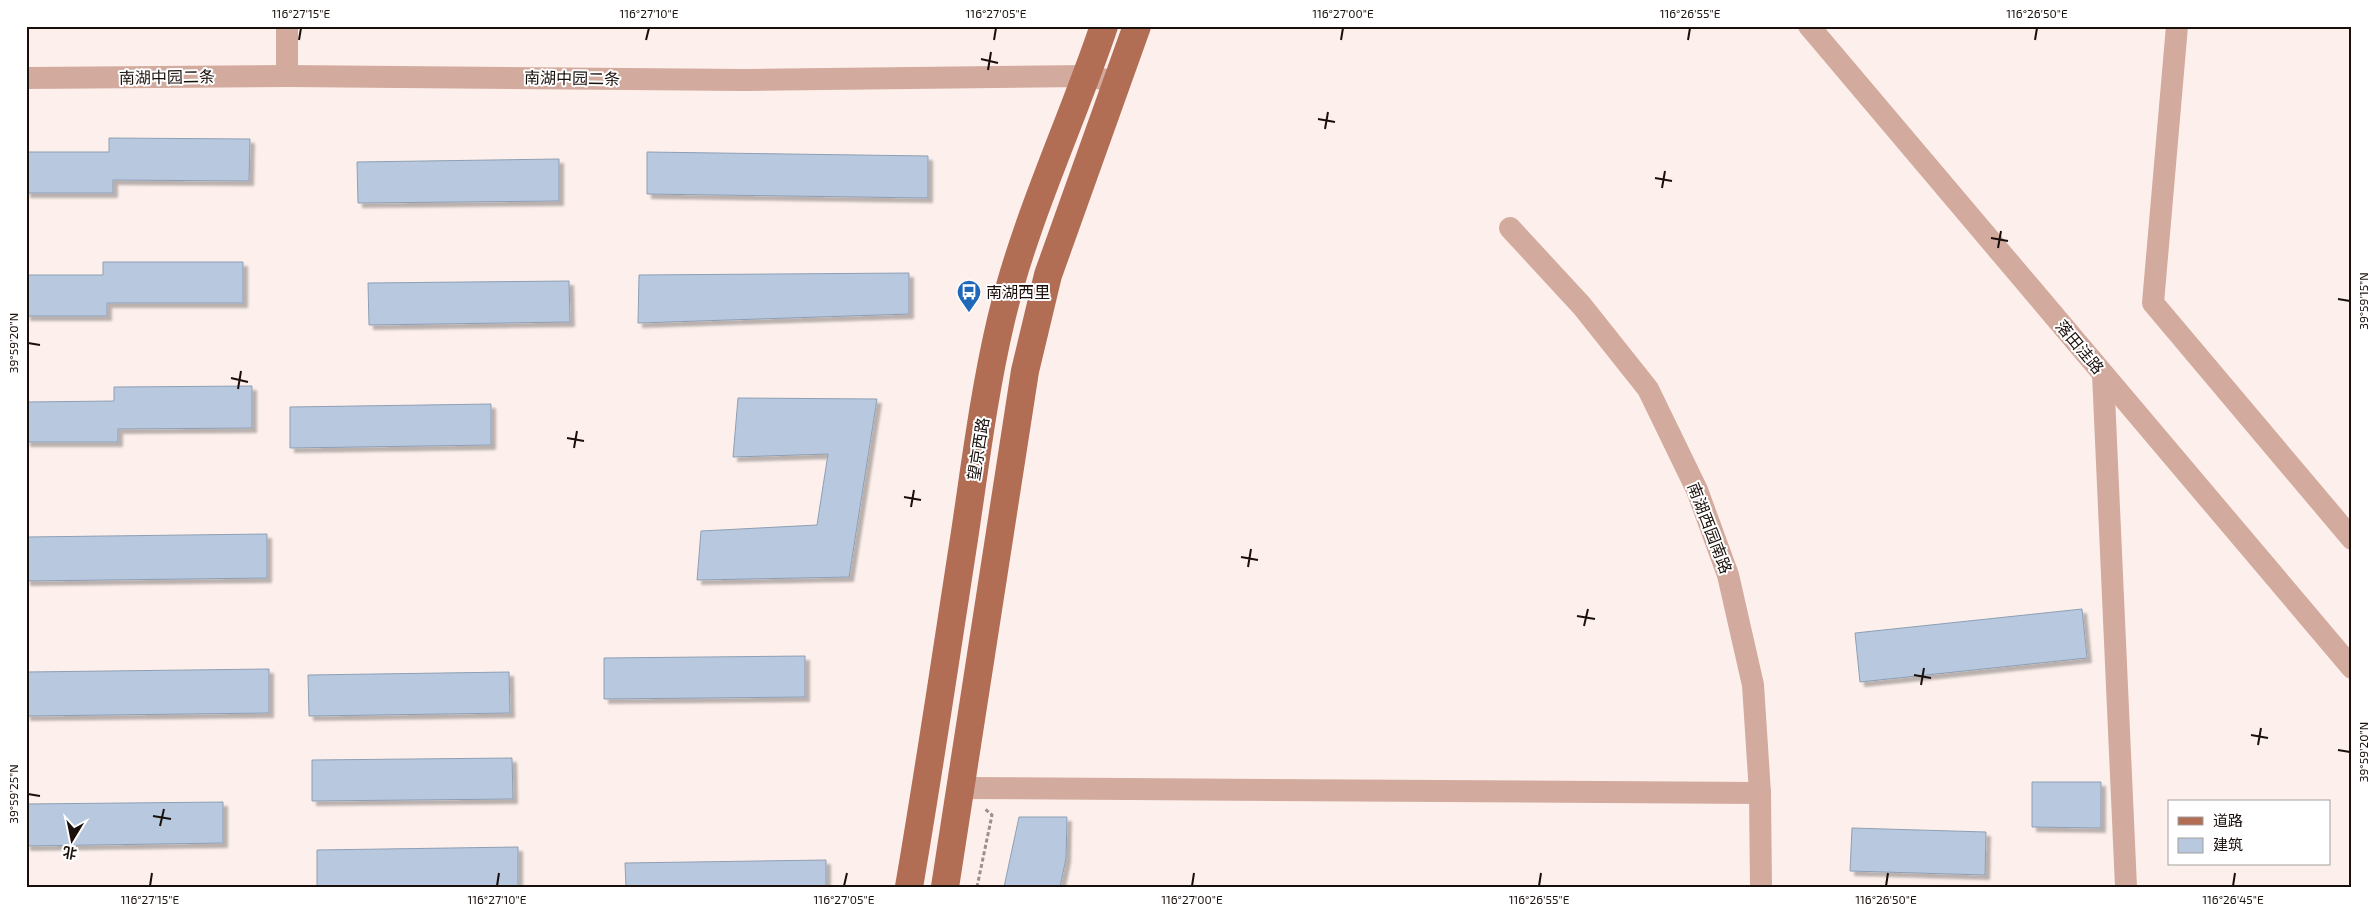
<svg xmlns="http://www.w3.org/2000/svg" width="2378" height="913" font-family="'Exo 2','Noto Sans SC',sans-serif">
<style>
.building{fill:#b7c8df;stroke:#8e9fb4;filter:url(#shadow)}
.lines{fill:none;stroke-linecap:round;stroke-linejoin:round}
.path{stroke:#9b908c;stroke-width:3;stroke-dasharray:4 2.5;stroke-linecap:butt}
.minor{stroke:#d3ab9e;stroke-width:22}
.major{stroke:#b26d55;stroke-width:28}
.ticks{fill:none;stroke:#190f0b;stroke-width:2}
.labels{text-anchor:middle;stroke-width:4;stroke-linejoin:round;paint-order:stroke}
.street-label{font-size:16px;fill:#190f0b;stroke:#fff}
.poi-label{font-size:16px;fill:#190f0b;stroke:#fff;text-anchor:start}
.neatline{fill:none;stroke:#190f0b;stroke-width:2}
.ticks-label{font-size:12px;text-anchor:middle;fill:#190f0b}
</style>
<defs>
<filter id="shadow"><feDropShadow dx="4.5" dy="4.5" stdDeviation="1" flood-color="#0004"/></filter>
</defs>
<rect width="100%" height="100%" fill="#fdf0ec"/>
<g class="building">
<polygon points="109,138 250,139 249,181 113,180 113,193 26,193 26,152 109,152"/>
<polygon points="647,152 928,156 928,198 647,194"/>
<polygon points="559,159 559,201 358,203 357,162"/>
<polygon points="103,262 243,262 243,303 107,303 107,316 26,316 26,275 103,275"/>
<polygon points="909,273 909,314 638,323 639,275"/>
<polygon points="569,281 570,322 369,325 368,283"/>
<polygon points="252,386 252,428 118,429 118,442 26,442 26,402 114,401 114,387"/>
<polygon points="738,398 877,399 849,577 697,580 701,531 817,525 828,454 733,457"/>
<polygon points="491,404 491,445 290,448 290,407"/>
<polygon points="267,534 267,578 26,581 26,537"/>
<polygon points="2082,609 2087,658 1860,682 1855,633"/>
<polygon points="805,656 805,697 604,699 604,658"/>
<polygon points="269,669 269,713 26,716 26,672"/>
<polygon points="509,672 510,713 309,716 308,675"/>
<polygon points="512,758 513,799 312,801 312,760"/>
<polygon points="2032,782 2101,782 2101,828 2032,827"/>
<polygon points="223,802 223,843 26,846 26,804"/>
<polygon points="1019,817 1067,817 1066,858 1060,887 1004,887"/>
<polygon points="1852,828 1986,832 1985,875 1850,871"/>
<polygon points="518,847 518,887 317,887 317,850"/>
<polygon points="826,860 826,887 626,887 625,863"/>
</g>
<g class="lines">
<polyline class="path" points="977,887 992,815 985,809"/>
<g class="minor">
<polyline points="1809,26 2352,668"/>
<polyline points="2177,26 2153,303 2352,539"/>
<polyline points="287,76 287,26"/>
<polyline points="26,78 287,76 745,80 1087,76 1117,82"/>
<polyline points="1510,228 1582,306 1648,389 1697,490 1728,575 1753,685 1760,793 1761,887"/>
<polyline points="2103,374 2126,887"/>
<polyline points="962,788 1760,793"/>
</g>
<g class="major">
<path d="M909,887C929,771 946,655 964,539C975,466 984,392 1001,320C1025,219 1071,124 1104,26"/>
<polyline points="945,887 1025,371 1048,275 1137,26"/>
</g>
</g>
<path class="ticks" d="M299,40L301,28M646,40L649,28M994,40L996,28M1341,40L1343,28M1688,40L1690,28M2035,40L2037,28M981,59L998,63M988,70L991,52M1318,119L1335,122M1325,129L1328,112M1655,178L1672,181M1662,188L1665,171M1991,238L2008,241M1998,248L2001,231M2338,299L2350,301M28,343L40,345M231,378L248,382M238,389L241,371M567,438L584,441M574,448L577,431M904,497L921,500M911,507L914,490M1241,557L1258,560M1248,567L1251,549M1577,616L1595,619M1584,626L1588,609M1914,675L1931,678M1921,685L1924,668M2251,735L2268,738M2258,745L2261,728M2338,750L2350,752M28,794L40,796M153,816L171,819M160,826L164,809M150,886L152,873M497,886L499,873M844,886L847,873M1192,886L1194,873M1539,886L1541,873M1886,886L1888,873M2233,886L2235,873"/>
<defs>
<symbol id="bus-pin" viewBox="-11 -11 22 30"><path d="M0 17L-7.5 6A9.5 9.5 0 1 1 7.5 6Z" fill="#2069b9" stroke="#fff"/><path d="M-5-6H5V4H4V6H2V4H-2V6H-4V4H-5ZM-3.5-4V0h7V-4ZM-3.5 1.2v1.5H-2V1.2ZM2 1.2v1.5H3.5V1.2Z" fill="#fff"/></symbol>
</defs>
<g fill-rule="evenodd">
<use href="#bus-pin" x="955" y="278" width="28" height="38"/>
</g>
<g class="labels">
<g class="street-label">
<text transform="translate(167 77) rotate(-1)" y="6">南湖中园二条</text>
<text transform="translate(572 78) rotate(1)" y="6">南湖中园二条</text>
<text transform="translate(2080 347) rotate(50)" y="6">落田洼路</text>
<text transform="translate(978 449) rotate(-81)" y="6">望京西路</text>
<text transform="translate(1710 528) rotate(69)" y="6">南湖西园南路</text>
</g>
<g class="poi-label">
<text x="986" y="298">南湖西里</text>
</g>
</g>
<rect width="2378" height="913" fill="none" stroke="#ffffff" stroke-width="55"/>
<rect x="2168" y="800" width="162" height="65" fill="#ffffff" stroke="#a39f9d"/>
<rect x="2178" y="817" width="25" height="8" fill="#b26d55" stroke="#a39f9d"/>
<text x="2213" y="826" font-size="15" fill="#190f0b">道路</text>
<rect x="2178" y="838" width="25" height="15" fill="#b7c8df" stroke="#a39f9d"/>
<text x="2213" y="850" font-size="15" fill="#190f0b">建筑</text>
<g transform="translate(72 840) rotate(190)" stroke="#ffffff" stroke-width="4" paint-order="stroke">
<path d="M0-4L9 19L0 12L-9 19Z" fill="#190f0b"/>
<text y="-8" font-size="14" font-weight="bold" text-anchor="middle" fill="#190f0b">北</text>
</g>
<rect x="28" y="28" width="2322" height="858" class="neatline"/>
<g class="ticks-label">
<text x="301" y="18">116°27'15"E</text>
<text x="649" y="18">116°27'10"E</text>
<text x="996" y="18">116°27'05"E</text>
<text x="1343" y="18">116°27'00"E</text>
<text x="1690" y="18">116°26'55"E</text>
<text x="2037" y="18">116°26'50"E</text>
<text transform="translate(2364 301) rotate(-90)" y="4">39°59'15"N</text>
<text transform="translate(14 343) rotate(-90)" y="4">39°59'20"N</text>
<text transform="translate(2364 752) rotate(-90)" y="4">39°59'20"N</text>
<text transform="translate(14 794) rotate(-90)" y="4">39°59'25"N</text>
<text x="150" y="904">116°27'15"E</text>
<text x="497" y="904">116°27'10"E</text>
<text x="844" y="904">116°27'05"E</text>
<text x="1192" y="904">116°27'00"E</text>
<text x="1539" y="904">116°26'55"E</text>
<text x="1886" y="904">116°26'50"E</text>
<text x="2233" y="904">116°26'45"E</text>
</g>
</svg>
